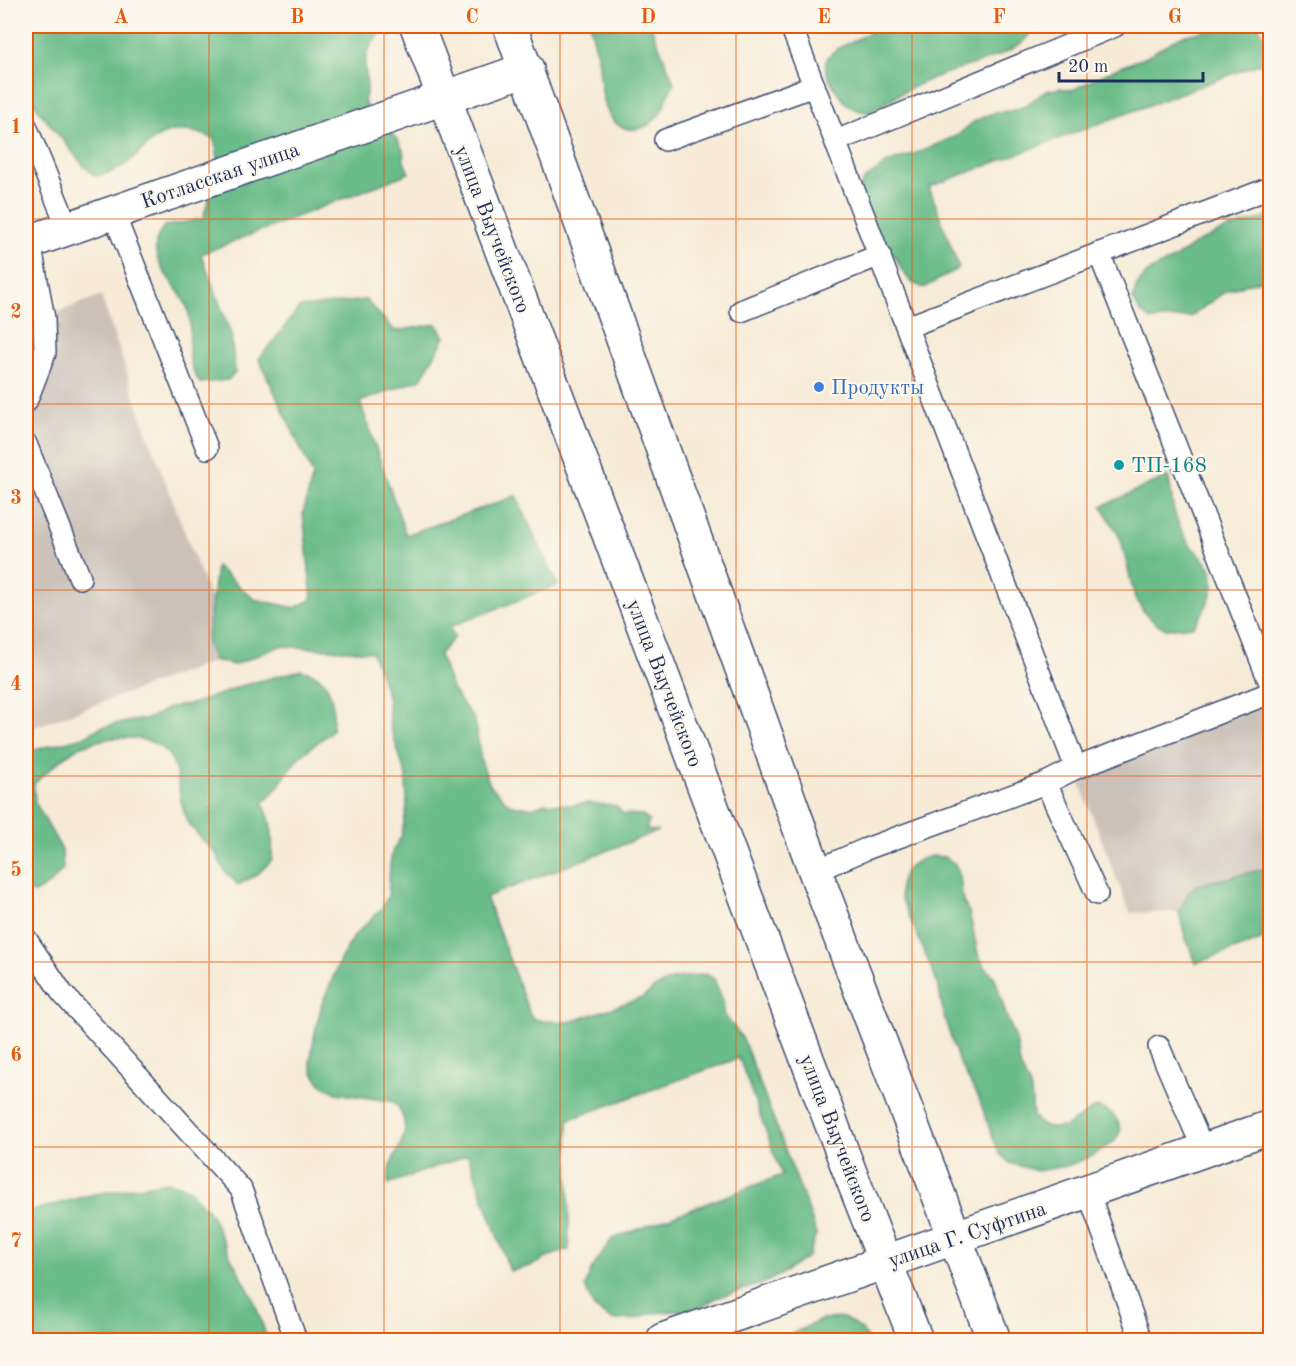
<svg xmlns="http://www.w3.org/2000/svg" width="1296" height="1366" font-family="'Old Standard TT',serif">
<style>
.industrial{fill:#ccc2b9}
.forest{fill:#6bbc88;stroke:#437673;stroke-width:1.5}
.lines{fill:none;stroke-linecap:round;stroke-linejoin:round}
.service-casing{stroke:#3c4b70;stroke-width:24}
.minor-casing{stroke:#3c4b70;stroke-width:36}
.primary-casing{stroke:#3c4b70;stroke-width:36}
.service{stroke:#fff;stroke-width:21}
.minor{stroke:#fff;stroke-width:33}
.primary{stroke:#fff;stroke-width:33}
.grid{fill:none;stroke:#e8590c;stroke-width:1.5;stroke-opacity:0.55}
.shop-dot{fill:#3f7fe0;stroke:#fbf7ec;stroke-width:2}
.culture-dot{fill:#0f9aa8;stroke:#fbf7ec;stroke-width:2}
.labels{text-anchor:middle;stroke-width:4.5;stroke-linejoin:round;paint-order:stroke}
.street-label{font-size:21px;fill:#1b2f5e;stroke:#fbf7ec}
.shop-label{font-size:21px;fill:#366cbe;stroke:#fbf7ec;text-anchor:start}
.culture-label{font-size:21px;fill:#0d838f;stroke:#fbf7ec;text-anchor:start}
.neatline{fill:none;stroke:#e8590c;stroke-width:2}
.grid-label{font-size:20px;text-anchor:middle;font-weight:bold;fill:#e8590c}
</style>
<rect width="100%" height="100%" fill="#fbf7ec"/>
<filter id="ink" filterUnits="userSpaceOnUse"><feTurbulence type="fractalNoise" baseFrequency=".0167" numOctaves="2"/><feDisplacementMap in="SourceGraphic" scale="12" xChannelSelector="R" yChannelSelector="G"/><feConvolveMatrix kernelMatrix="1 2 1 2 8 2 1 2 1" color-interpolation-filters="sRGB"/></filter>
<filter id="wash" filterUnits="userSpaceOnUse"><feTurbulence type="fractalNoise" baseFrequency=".008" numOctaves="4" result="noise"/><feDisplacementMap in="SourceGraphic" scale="24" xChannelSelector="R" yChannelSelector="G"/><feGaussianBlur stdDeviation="1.35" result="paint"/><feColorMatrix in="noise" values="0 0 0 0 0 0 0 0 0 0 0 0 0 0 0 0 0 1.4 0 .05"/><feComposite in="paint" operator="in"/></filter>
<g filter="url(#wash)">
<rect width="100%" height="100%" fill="#f7ebd7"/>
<g class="industrial">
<polygon points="101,295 146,431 232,655 26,730 26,325"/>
<polygon points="1270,703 1270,868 1253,873 1232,875 1195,886 1188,893 1179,912 1130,913 1077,776"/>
</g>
<g class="forest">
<path d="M39,26H385L367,51L365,64L367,89L364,102L371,113L396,138L403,150L404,162L409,173L201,254L231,334L235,372L228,380L200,383C180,353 195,339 188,310C184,292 159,274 156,252C154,242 159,234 164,226L203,219C210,187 226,171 213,138C143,110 150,170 95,176L84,166L39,111L31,95L26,80V38Z"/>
<path d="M590,26H651L674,83C669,92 666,104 660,113C644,135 617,136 606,108C601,96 601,80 599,67C598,53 593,39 590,26Z"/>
<path d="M882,26H1033C1029,52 969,65 947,73C934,77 921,83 909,89C895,96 882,105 869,113C851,110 846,105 836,90C817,62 825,53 853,41C863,36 872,31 882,26Z"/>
<polygon points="1227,26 1258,26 1270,45 1270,60 929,187 959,268 924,288 912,283 903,272 896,258 877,233 858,193 863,181 887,163 922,151 958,135 972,123 983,117 996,112 1011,111 1023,107 1046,91 1060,88 1072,90 1120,67 1144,58 1181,36"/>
<polygon points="1270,213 1270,277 1226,291 1190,317 1152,320 1140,312 1133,300 1136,287 1144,276 1153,269 1175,258 1194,244 1227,229 1265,218"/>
<path d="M366,300L395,331L436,324L445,337L421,379L360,402L406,535L516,496L558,585L449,627L455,637L439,654L453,691L475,721L481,761L490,785L509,804L522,807H534L545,803L573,805L588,803L616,806L623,814L642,815L649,821L646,830L658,831L486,897L530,1015L535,1019L543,1021L569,1022L642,998L656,987L673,979L706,974L714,979L724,1003L723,1013L743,1039L811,1217L816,1234L808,1257L780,1275L762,1284L716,1298L698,1309L652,1313L634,1319L612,1320L594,1308L585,1287L591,1270L612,1239L782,1175L739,1058L568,1120L569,1250L555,1254L531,1266L510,1271L468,1155L388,1184C387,1148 421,1140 395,1102L337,1093L323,1086L314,1075L310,1062L315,1032L322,1004L341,958L355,935L382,908L388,896L390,864L393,850L401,837L407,807L406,776L390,726L387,695L372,652L280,646L234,665L214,660L207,643L216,566L254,599L295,608L312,599L303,513L313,475L259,359L300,307Z"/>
<path d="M1168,476C1172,490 1171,504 1176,517C1179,526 1185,538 1191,546C1196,553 1205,559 1209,566C1221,587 1205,609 1194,626L1166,629L1154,622L1144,612L1135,598L1121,540L1102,506Z"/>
<path d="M301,670C306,672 315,673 319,677C335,691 334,712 332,731L298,758L276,789L263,803C273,824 273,837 272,860L258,874L238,885C234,880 229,876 225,871C221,865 219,857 214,851C204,841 194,833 187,820C177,800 181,771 168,754C148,730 95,736 73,751C59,760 46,773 34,784L35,802L62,850L63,869L51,883L34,893L26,888V752L84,737L99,728L115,724L150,718L171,707L191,704L224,693L240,686Z"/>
<path d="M931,856L945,857L955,864L960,876L963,902L969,912L978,954L986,968L995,978L1006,1015L1016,1039L1020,1065L1031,1090L1033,1116L1041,1125L1053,1128L1065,1127L1096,1107C1111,1111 1117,1116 1121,1130L1115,1141L1092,1156L1067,1166L1037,1171L1010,1163L1000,1154L994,1141L980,1101L958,1060L944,1016L938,984L900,895C899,872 909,862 931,856Z"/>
<polygon points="1270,868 1270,937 1196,963 1185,936 1179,912 1188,893 1195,886 1213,881"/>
<polygon points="168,1182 188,1188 211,1214 226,1248 253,1298 268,1340 26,1340 26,1211 36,1210 90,1195"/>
<polygon points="844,1318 861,1329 868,1340 778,1340 823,1319"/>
</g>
</g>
<g filter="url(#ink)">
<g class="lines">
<defs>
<g id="service">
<polyline points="791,26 1076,768"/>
<polyline points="26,126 68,228"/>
<polyline points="665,140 814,86"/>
<polyline points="836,141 1115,26"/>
<polyline points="113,212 207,448"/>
<polyline points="1099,253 1270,683"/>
<polyline points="741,311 880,255"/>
<polyline points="907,327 1270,188"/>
<polyline points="26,402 45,353 44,319 30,242"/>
<polyline points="26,444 80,578"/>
<polyline points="1046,783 1097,894"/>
<polyline points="815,871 866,849 1046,783 1076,768 1270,693"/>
<polyline points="26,939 62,993 241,1189 296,1340"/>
<polyline points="1159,1047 1204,1151"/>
<polyline points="1088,1191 1141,1340"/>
</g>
<g id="minor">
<polyline points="26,243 527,69"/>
<polyline points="663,1340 1270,1127"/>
</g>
<g id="primary">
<polyline points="417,26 849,1170 916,1340"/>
<polyline points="510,26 815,871 994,1340"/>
</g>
</defs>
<use href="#service" class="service-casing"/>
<use href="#minor" class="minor-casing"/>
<use href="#primary" class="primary-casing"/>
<use href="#service" class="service"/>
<use href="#minor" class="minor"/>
<use href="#primary" class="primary"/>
</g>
</g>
<path class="grid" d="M209,26V1340M384,26V1340M560,26V1340M736,26V1340M912,26V1340M1087,26V1340M26,219H1270M26,404H1270M26,590H1270M26,776H1270M26,962H1270M26,1147H1270"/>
<circle class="shop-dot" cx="819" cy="387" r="6"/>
<circle class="culture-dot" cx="1119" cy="465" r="6"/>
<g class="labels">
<g class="street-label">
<text transform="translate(220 175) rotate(-19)" y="7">Котласская улица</text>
<text transform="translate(493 229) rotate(69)" y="7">улица Выучейского</text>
<text transform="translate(665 683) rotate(69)" y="7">улица Выучейского</text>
<text transform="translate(838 1138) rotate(69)" y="7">улица Выучейского</text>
<text transform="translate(967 1234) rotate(-19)" y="7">улица Г. Суфтина</text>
</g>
<g class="shop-label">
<text x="831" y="394">Продукты</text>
</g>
<g class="culture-label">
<text x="1131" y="472">ТП-168</text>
</g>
</g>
<rect width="1296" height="1366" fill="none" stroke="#fbf7ec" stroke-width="66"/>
<path d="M1059 72v9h144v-9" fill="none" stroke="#1b2f5e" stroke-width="3"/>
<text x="1068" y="72" font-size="18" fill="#1b2f5e" stroke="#fbf7ec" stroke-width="4.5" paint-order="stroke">20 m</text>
<rect x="33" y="33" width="1230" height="1300" class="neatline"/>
<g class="grid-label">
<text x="121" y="23">A</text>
<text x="297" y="23">B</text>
<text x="472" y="23">C</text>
<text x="648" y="23">D</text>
<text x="824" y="23">E</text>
<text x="999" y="23">F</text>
<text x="1175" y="23">G</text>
<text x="16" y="133">1</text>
<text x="16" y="318">2</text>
<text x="16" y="504">3</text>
<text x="16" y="690">4</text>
<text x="16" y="876">5</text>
<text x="16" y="1061">6</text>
<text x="16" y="1247">7</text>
</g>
</svg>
